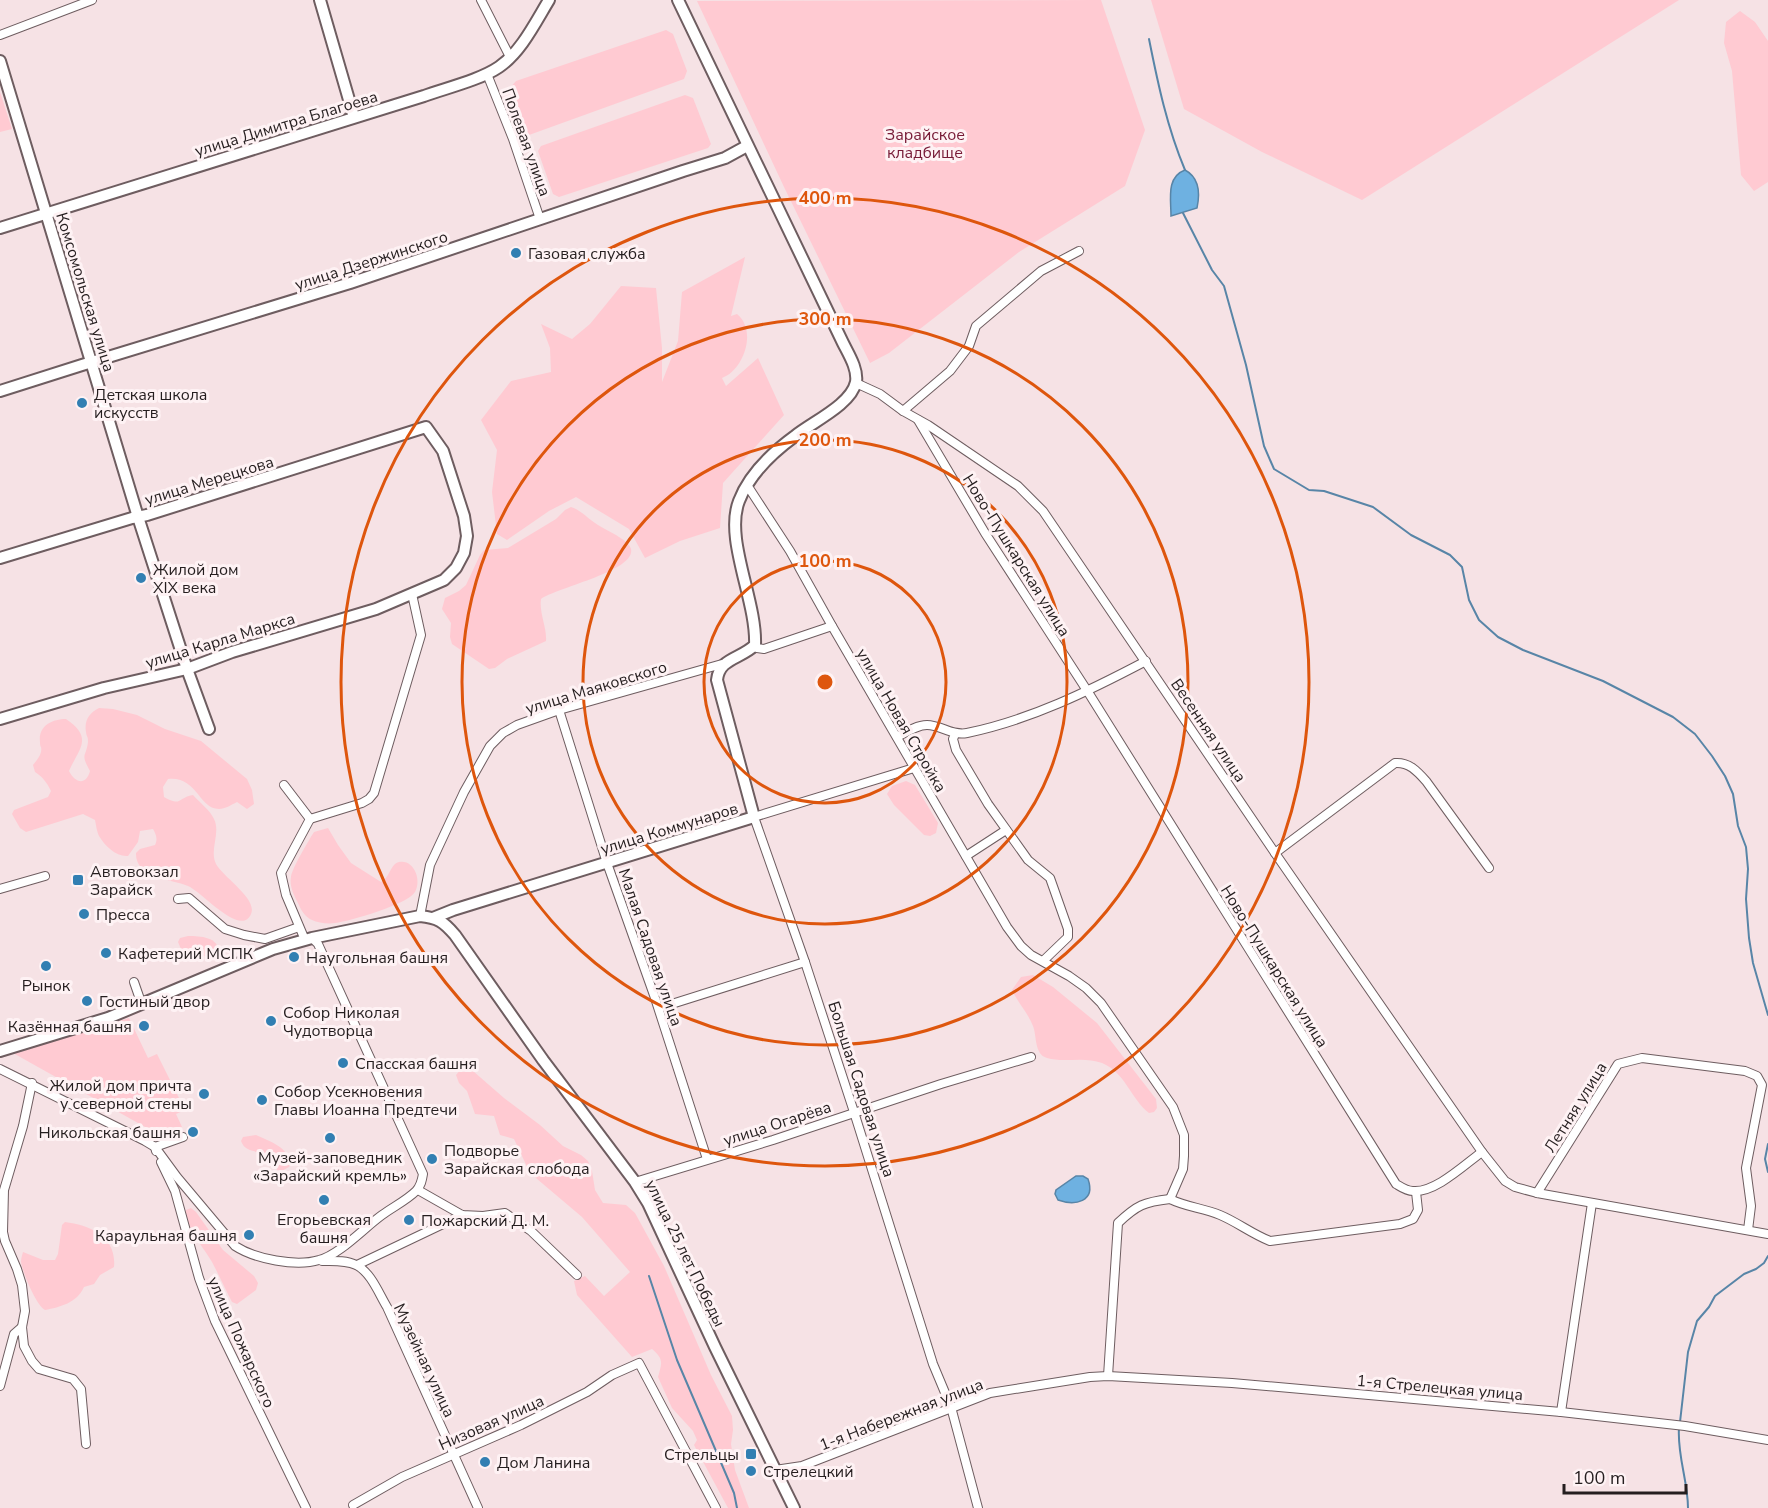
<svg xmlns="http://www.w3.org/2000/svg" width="1768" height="1508" font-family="'Nunito Sans',sans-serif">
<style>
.green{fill:#ffcad2}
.water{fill:#6eb1e1;stroke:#5885a7;stroke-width:1.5}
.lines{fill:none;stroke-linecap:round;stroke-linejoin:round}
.stream{stroke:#5885a7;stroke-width:2}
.street-casing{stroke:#6e5d60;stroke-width:10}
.secondary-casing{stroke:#6e5d60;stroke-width:14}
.street{stroke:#fff;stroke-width:8}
.secondary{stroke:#fff;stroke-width:10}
.ring{fill:none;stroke:#de560d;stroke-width:3}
.poi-dot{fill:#327fb2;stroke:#fef2f4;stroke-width:2}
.labels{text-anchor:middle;stroke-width:6;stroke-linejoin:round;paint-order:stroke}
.street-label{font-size:16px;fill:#251e1f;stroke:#fef2f4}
.park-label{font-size:16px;fill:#771a36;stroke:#fef2f4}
.poi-label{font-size:16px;fill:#251e1f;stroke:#fef2f4;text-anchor:start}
.centre{fill:#de560d;stroke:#fef2f4;stroke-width:3}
.ring-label{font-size:18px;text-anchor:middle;font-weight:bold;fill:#de560d;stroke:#fef2f4;stroke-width:6;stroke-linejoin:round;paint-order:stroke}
</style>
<rect width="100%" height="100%" fill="#f6e2e5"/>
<g class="green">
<polygon points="1101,0 1145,130 1125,186 1019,252 889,353 870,363 784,187 697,1"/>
<polygon points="1151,0 1679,0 1362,200 1262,152 1184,109"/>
<polygon points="1740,11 1755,22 1768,41 1768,182 1754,191 1741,175 1732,71 1724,43 1726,22"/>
<polygon points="666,30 673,34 687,71 684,79 529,135 524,129 510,88 516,81"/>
<polygon points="0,92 12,129 0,132"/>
<polygon points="685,95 693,98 711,144 708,148 559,197 553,194 538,151 541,146"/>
<path d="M745,257L731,316L737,314C758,331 743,371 722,378L726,386L758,358L784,415L723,483L720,528L680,541L645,558L629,529L576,497L549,511L507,540L497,534L492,492L497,450L481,420L511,381L551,372L550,348L541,324L572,339L590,324L621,286L656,288L662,348V382L678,341L682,292Z"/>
<path d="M571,507C581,510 588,519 598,525C606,530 614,533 622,539C625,541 630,545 631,549C636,571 555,588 541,599C539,613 547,627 546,641L507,659L495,668L489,669L452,644L450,637L451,623L442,609L445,598L459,591L466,585L480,555L484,550L508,548L556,519L565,510Z"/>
<path d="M99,708L113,709L137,715L165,729L201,741L247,779L252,790L254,804L247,809L237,802C231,805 225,809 219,809C199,809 197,776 168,779L163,787L164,797C182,807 177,798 193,795C200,803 210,810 214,819C221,833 209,850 216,864C223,877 258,899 251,914C241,938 201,891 188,886C171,879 135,878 136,853L140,849L155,845C158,839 156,834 153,829L140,831L138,842L128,856C116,857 105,846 99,836C97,832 96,825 95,820L83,814L26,832L20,828L12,814L14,810L48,797L51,791C47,783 43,777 35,772L33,765C36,761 40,757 41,752C42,745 40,749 40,742C38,726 52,719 66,719C94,738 79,748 69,771C75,783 86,786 90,771C80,753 86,758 88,742C88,735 87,739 86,732C84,721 89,713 99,708Z"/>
<polygon points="906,781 915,785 938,823 936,833 930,836 924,835 894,805 887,794 892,786"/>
<path d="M328,828L338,845L351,863L381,882C390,878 390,864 399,862C414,859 422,880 415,892C408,904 351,921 335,923C328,924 318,923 312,920C305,917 301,910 298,903C294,896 289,885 291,877C292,868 309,840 314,832Z"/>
<path d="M188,936C201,936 218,937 219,952L215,956L207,957L181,949L178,942L180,938Z"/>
<path d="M1033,975L1053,987L1097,1023L1156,1099L1157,1108L1154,1112L1149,1113C1131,1099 1125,1072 1102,1063C1084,1056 1064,1063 1047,1058C1034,1054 1037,1036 1033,1026C1028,1013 1018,1003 1012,990L1021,977Z"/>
<polygon points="129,1018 148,1058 157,1054 185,1110 176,1114 182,1127 163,1137 13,1053"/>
<path d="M466,1068L473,1071L504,1098L540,1125L563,1146L581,1155L588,1161L592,1171L595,1190L603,1203L626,1205L635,1213L664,1266L711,1375L732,1416L733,1430L731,1444L735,1470L749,1508H728L694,1445L697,1440L693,1431L672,1408L658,1377C662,1363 664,1359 652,1349L632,1357L577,1295L574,1281L585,1276L604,1296L630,1272L582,1217L530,1173L514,1139L500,1135L494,1116L475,1114L467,1091L459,1083L456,1075L461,1069Z"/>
<path d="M256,1135C271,1142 287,1146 291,1164L289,1167L280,1172C273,1167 269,1160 262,1155C254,1149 245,1152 241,1141L243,1137Z"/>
<path d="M191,1208L196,1212L223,1250L254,1276L258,1283L256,1290L237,1304L232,1302C225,1289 219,1275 212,1262C204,1248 185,1226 186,1210Z"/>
<path d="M65,1222C90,1225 117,1237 114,1267L100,1275L94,1284L84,1287C77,1303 60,1307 45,1310C36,1305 23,1273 21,1262C21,1258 22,1256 23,1252L43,1260H55L58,1254L62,1225Z"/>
</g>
<g class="water">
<path d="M1185,170C1200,178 1200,194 1197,208L1171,216C1171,199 1166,177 1185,170Z"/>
<path d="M1076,1176H1083L1088,1179C1096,1202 1075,1206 1058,1200L1055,1194L1056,1190Z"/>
</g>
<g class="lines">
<g class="stream">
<path d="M1149,39C1158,84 1167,127 1185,170"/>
<polyline points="1183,213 1212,270 1224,286 1246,365 1264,446 1274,469 1309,490 1324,491 1373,507 1411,535 1450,555 1462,567 1469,600 1479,620 1498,637 1523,650 1603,681 1673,717 1695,734 1712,756 1725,776 1733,794 1738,826 1746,847 1748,869 1746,899 1749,938 1753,963 1768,1015"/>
<polyline points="1768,1144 1765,1159 1768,1172"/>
<polyline points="649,1276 677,1360 734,1493 737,1508"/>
<polyline points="1680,1422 1688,1352 1697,1321 1709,1307 1715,1296 1744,1274 1756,1269 1764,1263 1768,1256"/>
<path d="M1679,1428C1677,1455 1688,1481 1688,1508"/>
</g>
<defs>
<g id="street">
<polyline points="481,0 510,57"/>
<polyline points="0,35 92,0"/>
<polyline points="487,74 513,139 540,219"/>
<polyline points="856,383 880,394 903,411 928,425 1018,486 1043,511 1275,853 1482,1152 1505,1181 1515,1187 1537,1193 1768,1234"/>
<polyline points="903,411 950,371 969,346 976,326 1041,271 1079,251"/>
<path d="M918,420L985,533L1088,692L1396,1184C1401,1187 1406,1191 1413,1191C1435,1193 1464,1165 1482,1152"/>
<polyline points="747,485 790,551 832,626 1007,927 1021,946 1031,955 1069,976 1086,988 1101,1003 1173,1107 1184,1135 1184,1156 1183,1169 1170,1199"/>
<polyline points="755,645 757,648 764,649 832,626"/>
<polyline points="559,710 607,863 655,998 707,1159"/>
<polyline points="955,734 953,739 956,750 988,804 1028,860 1050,878 1068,929 1068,937 1043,961"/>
<path d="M897,737C906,732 917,725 927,725C941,725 952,736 967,733C1030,720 1089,691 1146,661"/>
<polyline points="914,768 754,817 805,962 854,1112 933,1364 951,1407 978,1508"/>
<polyline points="284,785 310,819"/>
<polyline points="310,819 362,803 369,799 374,793 421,635 412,594"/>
<path d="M1275,853L1395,763C1409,762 1417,771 1426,781L1489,868"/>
<polyline points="966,856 1006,830"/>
<polyline points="0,889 45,876"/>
<polyline points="178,899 189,898 225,929 244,935 265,939 299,927"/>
<polyline points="420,916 430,865 464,792 490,746 503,733 517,725 559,710 722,664"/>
<polyline points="305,940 286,895 281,873 310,819"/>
<polyline points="134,982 142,1005"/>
<polyline points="659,1008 805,962"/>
<path d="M0,1069L145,1141L155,1147L177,1177L235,1246C255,1259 296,1267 319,1260C339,1255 364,1228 382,1215C393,1207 407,1200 416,1191C421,1186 422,1180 423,1174L318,944L312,938"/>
<polyline points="32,1083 23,1126 4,1190 3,1232 5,1241 17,1269 22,1285 25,1311 22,1327 24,1346 32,1361 39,1369 73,1379 81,1389 86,1444"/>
<polyline points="156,1151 155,1147 183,1137"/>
<polyline points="161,1162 175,1191 199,1278 215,1321 306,1508"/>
<polyline points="635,1182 773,1140 941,1084 1031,1057"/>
<polyline points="418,1190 462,1215 483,1216 505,1213 531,1231 577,1275"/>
<polyline points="1537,1193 1618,1064 1642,1058 1745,1071 1757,1076 1762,1085 1746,1168 1751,1206 1748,1230"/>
<path d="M1170,1199C1186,1207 1203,1208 1220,1215C1237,1222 1252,1234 1270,1241L1400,1224L1413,1219L1418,1210L1416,1192"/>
<path d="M322,1261C333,1261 346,1260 356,1265C371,1272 379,1294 387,1307L478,1508"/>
<polyline points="357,1265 462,1215"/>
<path d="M1108,1376L1118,1223C1137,1205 1144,1202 1170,1199"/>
<polyline points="0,1386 14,1334 22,1327"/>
<polyline points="1561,1412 1592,1203"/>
<polyline points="775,1470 802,1466 990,1393 1090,1377 1108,1376 1232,1383 1561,1412 1685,1426 1768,1440"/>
<polyline points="353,1505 402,1477 521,1425 587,1392 612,1375 639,1363 716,1508"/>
</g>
<g id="secondary">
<polyline points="320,0 354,117"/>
<polyline points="0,61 138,517 187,669 209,729"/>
<path d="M0,228L424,96C446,88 480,80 499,67C521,52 535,23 549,0"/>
<polyline points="0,391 82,365 350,283 683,171 725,158 747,146"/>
<polyline points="0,558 132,518 147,515 426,427 443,451 464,516 467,536 464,553 456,568 444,580 376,609 232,652 187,669 104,688 0,719"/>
<path d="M433,918L453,910L754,817L717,680C719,658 741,659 755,645C757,601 724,539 739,501C749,475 773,452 795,436C812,422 851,405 856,382C858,369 849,355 843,343L678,0"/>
<path d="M0,1051L108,1018L273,949L312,938L420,916C438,918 443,921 455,935L543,1060L635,1182L648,1203L715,1347L794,1508"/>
</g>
</defs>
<use href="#street" class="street-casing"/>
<use href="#secondary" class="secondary-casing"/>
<use href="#street" class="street"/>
<use href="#secondary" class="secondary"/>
</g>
<g class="ring">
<circle cx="825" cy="682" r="121"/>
<circle cx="825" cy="682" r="242"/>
<circle cx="825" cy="682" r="363"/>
<circle cx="825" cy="682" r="484"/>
</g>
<g class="poi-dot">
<circle cx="516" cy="253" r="6"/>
<circle cx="82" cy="403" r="6"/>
<circle cx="141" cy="578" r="6"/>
<rect x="72" y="874" width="12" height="12" rx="3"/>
<circle cx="84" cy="914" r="6"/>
<circle cx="106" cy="953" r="6"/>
<circle cx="294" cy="957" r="6"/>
<circle cx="46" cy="966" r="6"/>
<circle cx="87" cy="1001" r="6"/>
<circle cx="271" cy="1021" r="6"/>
<circle cx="144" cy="1026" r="6"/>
<circle cx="343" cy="1063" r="6"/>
<circle cx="204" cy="1094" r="6"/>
<circle cx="262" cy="1100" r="6"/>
<circle cx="193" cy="1132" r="6"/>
<circle cx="330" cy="1138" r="6"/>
<circle cx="432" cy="1159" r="6"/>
<circle cx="324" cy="1200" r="6"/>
<circle cx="409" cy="1220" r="6"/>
<circle cx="249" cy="1235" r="6"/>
<rect x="745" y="1448" width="12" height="12" rx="3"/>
<circle cx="485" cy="1462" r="6"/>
<circle cx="751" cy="1471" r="6"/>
</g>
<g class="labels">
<g class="street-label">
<text transform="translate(286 123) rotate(-17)" y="6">улица Димитра Благоева</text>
<text transform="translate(527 142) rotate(70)" y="6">Полевая улица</text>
<text transform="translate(371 260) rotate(-18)" y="6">улица Дзержинского</text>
<text transform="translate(86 292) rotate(73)" y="6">Комсомольская улица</text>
<text transform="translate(209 480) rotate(-17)" y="6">улица Мерецкова</text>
<text transform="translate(1017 555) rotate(58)" y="6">Ново-Пушкарская улица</text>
<text transform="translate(220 640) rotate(-17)" y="6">улица Карла Маркса</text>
<text transform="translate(596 687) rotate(-17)" y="6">улица Маяковского</text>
<text transform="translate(902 720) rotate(60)" y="6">улица Новая Стройка</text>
<text transform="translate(1209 730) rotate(56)" y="6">Весенняя улица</text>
<text transform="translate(669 828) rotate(-17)" y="6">улица Коммунаров</text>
<text transform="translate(651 947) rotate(71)" y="6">Малая Садовая улица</text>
<text transform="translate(1275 966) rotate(58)" y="6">Ново-Пушкарская улица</text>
<text transform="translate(862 1089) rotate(72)" y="6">Большая Садовая улица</text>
<text transform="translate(1575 1107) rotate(-58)" y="6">Летняя улица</text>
<text transform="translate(777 1123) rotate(-18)" y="6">улица Огарёва</text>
<text transform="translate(686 1253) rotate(64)" y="6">улица 25 лет Победы</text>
<text transform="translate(242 1342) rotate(66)" y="6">улица Пожарского</text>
<text transform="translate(425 1360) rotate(65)" y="6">Музейная улица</text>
<text transform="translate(1440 1387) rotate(5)" y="6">1-я Стрелецкая улица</text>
<text transform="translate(901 1414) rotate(-21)" y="6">1-я Набережная улица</text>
<text transform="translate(491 1422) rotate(-24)" y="6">Низовая улица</text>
</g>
<g class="park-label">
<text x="925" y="140">Зарайское<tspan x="925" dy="18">кладбище</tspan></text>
</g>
<g class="poi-label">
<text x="528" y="259">Газовая служба</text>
<text x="94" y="400">Детская школа<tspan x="94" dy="18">искусств</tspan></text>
<text x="153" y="575">Жилой дом<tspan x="153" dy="18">XIX века</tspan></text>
<text x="90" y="877">Автовокзал<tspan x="90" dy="18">Зарайск</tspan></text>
<text x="96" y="920">Пресса</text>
<text x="118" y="959">Кафетерий МСПК</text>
<text x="306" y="963">Наугольная башня</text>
<text x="46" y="991" text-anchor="middle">Рынок</text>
<text x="99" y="1007">Гостиный двор</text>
<text x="283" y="1018">Собор Николая<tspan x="283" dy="18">Чудотворца</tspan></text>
<text x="132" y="1032" text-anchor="end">Казённая башня</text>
<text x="355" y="1069">Спасская башня</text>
<text x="192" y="1091" text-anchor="end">Жилой дом причта<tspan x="192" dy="18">у северной стены</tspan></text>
<text x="274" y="1097">Собор Усекновения<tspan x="274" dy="18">Главы Иоанна Предтечи</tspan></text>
<text x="181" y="1138" text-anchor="end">Никольская башня</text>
<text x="444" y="1156">Подворье<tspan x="444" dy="18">Зарайская слобода</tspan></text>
<text x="330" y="1163" text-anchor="middle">Музей-заповедник<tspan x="330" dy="18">«Зарайский кремль»</tspan></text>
<text x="324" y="1225" text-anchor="middle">Егорьевская<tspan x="324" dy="18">башня</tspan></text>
<text x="421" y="1226">Пожарский Д. М.</text>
<text x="237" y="1241" text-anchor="end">Караульная башня</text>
<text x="739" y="1460" text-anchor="end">Стрельцы</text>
<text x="497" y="1468">Дом Ланина</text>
<text x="763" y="1477">Стрелецкий</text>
</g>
</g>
<circle cx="825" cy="682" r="9" class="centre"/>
<g class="ring-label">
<text x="825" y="204">400 m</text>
<text x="825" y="325">300 m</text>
<text x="825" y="446">200 m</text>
<text x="825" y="567">100 m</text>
</g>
<path d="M1564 1484v9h122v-9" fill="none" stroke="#251e1f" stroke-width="3"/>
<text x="1573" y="1484" font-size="18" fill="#251e1f" stroke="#fef2f4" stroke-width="4.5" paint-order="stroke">100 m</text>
</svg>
